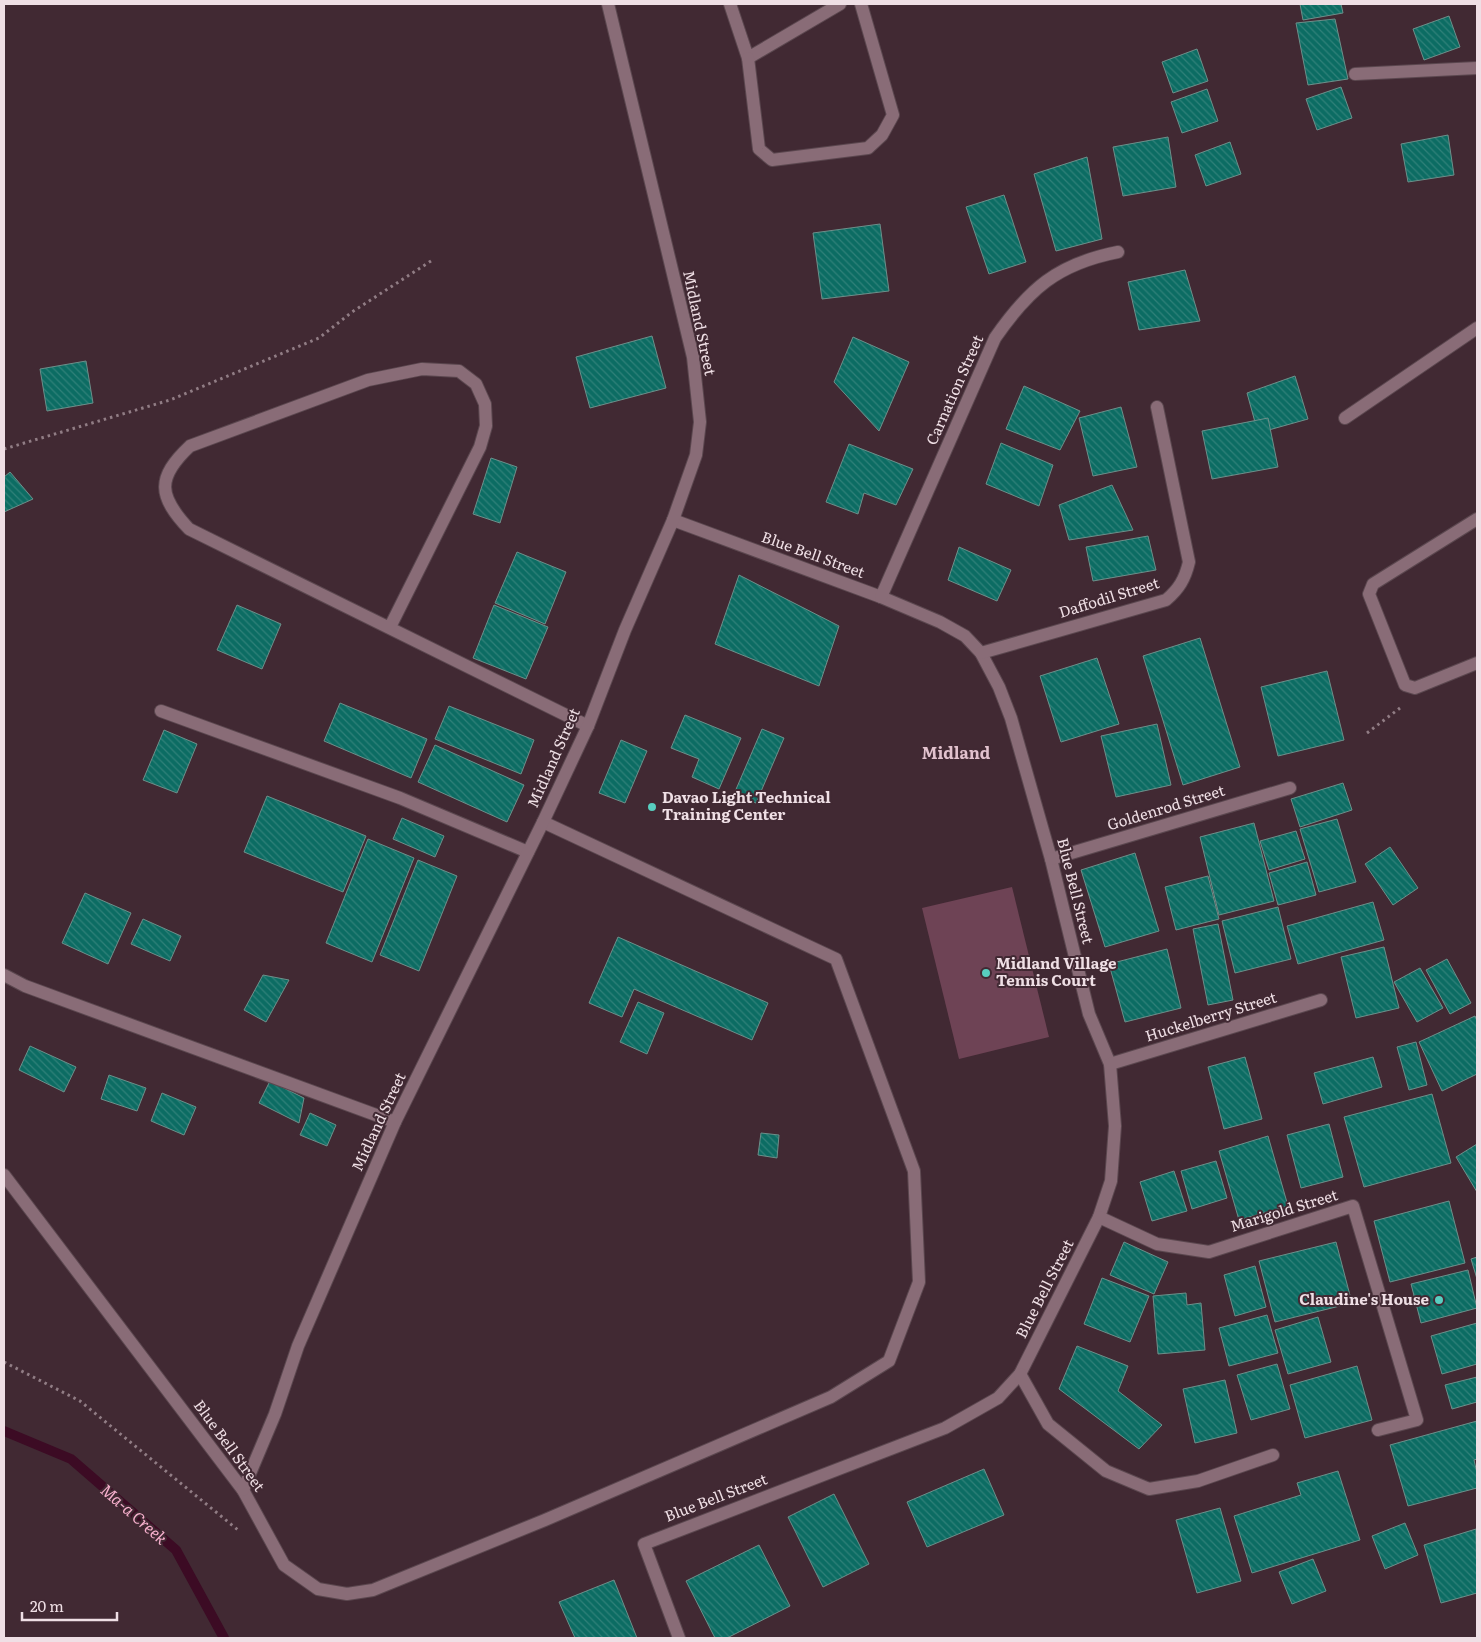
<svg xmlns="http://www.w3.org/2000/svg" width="1481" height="1642" font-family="Literata,serif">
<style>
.pitch{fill:#6e4355}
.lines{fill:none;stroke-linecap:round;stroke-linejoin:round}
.stream{stroke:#3c0b24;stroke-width:10}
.building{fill:url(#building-back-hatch);stroke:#6d8f8a}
.minor-casing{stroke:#5b474f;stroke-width:14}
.path{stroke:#917d85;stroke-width:3;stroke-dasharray:2.5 4;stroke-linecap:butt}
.minor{stroke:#896c77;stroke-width:12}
.poi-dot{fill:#58cec0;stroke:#412933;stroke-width:2}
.labels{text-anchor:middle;stroke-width:4;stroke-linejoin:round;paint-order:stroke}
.street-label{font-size:15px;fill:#efdfe5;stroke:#412933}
.poi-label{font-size:15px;font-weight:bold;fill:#efdfe5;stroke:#412933;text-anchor:start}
.neighbourhood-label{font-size:16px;font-weight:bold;fill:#e2c2ce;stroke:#412933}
.water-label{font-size:16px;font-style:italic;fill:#f6afcc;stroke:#412933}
</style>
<defs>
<pattern id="building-back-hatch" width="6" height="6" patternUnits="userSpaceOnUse" patternTransform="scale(1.25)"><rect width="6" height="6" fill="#0c6c63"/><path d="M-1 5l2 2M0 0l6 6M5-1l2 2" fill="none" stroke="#308179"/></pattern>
</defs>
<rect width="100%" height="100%" fill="#412933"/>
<polygon class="pitch" points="1012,887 1049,1037 959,1059 922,908"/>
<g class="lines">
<polyline class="stream" points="4,1431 71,1459 176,1550 224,1638"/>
</g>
<g class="building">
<polygon points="1300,4 1341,4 1343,13 1303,20"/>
<polygon points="1449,16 1460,47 1424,60 1413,29"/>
<polygon points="1335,19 1348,79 1308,85 1296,23"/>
<polygon points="1197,49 1208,81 1173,93 1162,62"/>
<polygon points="1341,87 1352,118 1317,130 1306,99"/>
<polygon points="1207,89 1218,121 1182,133 1171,102"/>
<polygon points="1448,135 1454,175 1408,182 1401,144"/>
<polygon points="1168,137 1176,187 1123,196 1113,147"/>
<polygon points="1230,142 1241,174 1206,186 1195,155"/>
<polygon points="1087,157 1102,239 1056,251 1034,174"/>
<polygon points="1004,195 1026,262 989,274 966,207"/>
<polygon points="880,224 889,291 822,299 813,233"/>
<polygon points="1185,270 1200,321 1139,330 1128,282"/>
<polygon points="652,336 666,388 590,408 576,357"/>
<polygon points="853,337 909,362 879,431 834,382"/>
<polygon points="86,361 93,403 47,411 40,369"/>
<polygon points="1295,376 1308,419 1258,433 1247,393"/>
<polygon points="1024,386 1080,411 1060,450 1006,429"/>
<polygon points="1121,407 1137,467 1093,476 1079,418"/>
<polygon points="1268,418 1278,467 1212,479 1202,431"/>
<polygon points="1001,443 1053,465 1039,506 986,484"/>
<polygon points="849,444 913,469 896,505 864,493 858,514 826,502"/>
<polygon points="491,458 517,467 500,523 473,514"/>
<polygon points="10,472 33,499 4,512 4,477"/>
<polygon points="1112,485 1133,530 1069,540 1059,505"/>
<polygon points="1148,536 1156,570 1093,581 1086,547"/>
<polygon points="959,547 1011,570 997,601 948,580"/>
<polygon points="517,552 566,572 545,624 495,603"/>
<polygon points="739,575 839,626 819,686 715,644"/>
<polygon points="237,605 281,624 262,669 217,650"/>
<polygon points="494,605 548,627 526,679 473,658"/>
<polygon points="1200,638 1240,767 1183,785 1143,656"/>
<polygon points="1097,658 1119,724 1061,742 1040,676"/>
<polygon points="1327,671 1344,740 1278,756 1261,687"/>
<polygon points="340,703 427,739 411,778 324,741"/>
<polygon points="449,706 534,740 521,774 435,739"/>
<polygon points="685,715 741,738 719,789 692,777 699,759 671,748"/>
<polygon points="1157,724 1171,785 1116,797 1101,736"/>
<polygon points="762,729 784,738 756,803 734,794"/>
<polygon points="164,730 197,744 177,793 143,780"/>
<polygon points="621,740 647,751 625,803 599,793"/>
<polygon points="435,745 524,785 507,822 418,782"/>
<polygon points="1343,783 1352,810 1300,827 1291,799"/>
<polygon points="267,796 366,836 343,892 244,852"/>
<polygon points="402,818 444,836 435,857 393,839"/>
<polygon points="1337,819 1356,882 1319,892 1300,829"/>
<polygon points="1254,823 1274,901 1219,915 1200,837"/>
<polygon points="1296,831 1305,859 1269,870 1260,841"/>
<polygon points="368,839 414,858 372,962 326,943"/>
<polygon points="1390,847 1418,888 1393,905 1365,864"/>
<polygon points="1135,853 1159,931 1105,947 1081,870"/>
<polygon points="418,860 457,876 419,971 380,955"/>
<polygon points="1307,862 1316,895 1278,905 1269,873"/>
<polygon points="1208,876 1219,919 1176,930 1165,887"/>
<polygon points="85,893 131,913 108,964 62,943"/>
<polygon points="1373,902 1384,940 1298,964 1287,926"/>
<polygon points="1278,907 1291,959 1235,973 1222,921"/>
<polygon points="143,919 181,936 170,961 131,944"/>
<polygon points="1218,924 1233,1000 1208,1005 1193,929"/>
<polygon points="618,937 768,1003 752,1040 634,989 622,1017 589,1003"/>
<polygon points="1384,947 1399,1008 1356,1018 1341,957"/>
<polygon points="1167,949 1181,1008 1125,1022 1109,964"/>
<polygon points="1447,959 1471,1003 1450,1014 1426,970"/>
<polygon points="1420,968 1443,1008 1417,1022 1394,982"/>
<polygon points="263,975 289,980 266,1022 244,1010"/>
<polygon points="638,1002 664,1013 647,1054 620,1042"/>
<polygon points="1475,1016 1477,1020 1477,1074 1442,1091 1419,1042"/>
<polygon points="1416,1042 1427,1085 1409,1090 1397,1047"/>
<polygon points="30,1046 76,1067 64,1092 19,1070"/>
<polygon points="1245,1057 1262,1119 1224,1129 1208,1067"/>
<polygon points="1373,1057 1382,1087 1323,1104 1314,1073"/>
<polygon points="109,1075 146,1088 137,1111 101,1099"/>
<polygon points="270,1081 304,1098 299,1123 259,1103"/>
<polygon points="162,1093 196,1107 184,1135 151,1121"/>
<polygon points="1432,1094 1451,1163 1364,1187 1344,1117"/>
<polygon points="310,1113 336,1125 327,1146 300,1135"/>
<polygon points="1329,1124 1343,1177 1301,1188 1287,1135"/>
<polygon points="761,1133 779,1135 777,1158 758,1155"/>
<polygon points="1268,1136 1288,1206 1239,1220 1219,1151"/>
<polygon points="1477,1144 1477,1192 1456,1157"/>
<polygon points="1216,1161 1227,1198 1192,1209 1181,1171"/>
<polygon points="1174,1171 1187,1211 1152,1221 1140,1182"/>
<polygon points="1449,1201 1465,1263 1390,1282 1374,1221"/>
<polygon points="1124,1242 1168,1262 1154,1294 1110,1275"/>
<polygon points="1336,1242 1352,1303 1275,1322 1259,1261"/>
<polygon points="1477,1257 1477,1279 1471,1259"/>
<polygon points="1255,1266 1266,1307 1235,1316 1224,1275"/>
<polygon points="1468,1270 1477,1308 1421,1323 1411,1284"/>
<polygon points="1102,1278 1149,1296 1130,1342 1084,1324"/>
<polygon points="1186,1293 1187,1305 1201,1303 1205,1350 1158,1354 1153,1296"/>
<polygon points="1267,1315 1278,1353 1229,1366 1219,1328"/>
<polygon points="1318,1317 1331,1362 1288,1374 1275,1330"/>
<polygon points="1477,1323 1477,1364 1442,1374 1431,1336"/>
<polygon points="1077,1346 1128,1366 1118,1391 1162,1425 1139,1449 1059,1389"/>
<polygon points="1277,1364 1290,1409 1251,1420 1237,1375"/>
<polygon points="1357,1366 1372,1420 1305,1438 1290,1385"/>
<polygon points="1477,1377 1477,1402 1452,1409 1445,1385"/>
<polygon points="1225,1380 1237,1433 1195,1443 1183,1389"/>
<polygon points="1477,1421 1477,1459 1474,1460 1477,1473 1477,1488 1408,1506 1390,1445"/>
<polygon points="984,1469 1004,1515 927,1547 907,1502"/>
<polygon points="1338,1471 1360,1540 1252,1573 1234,1516 1301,1495 1297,1483"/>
<polygon points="834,1494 869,1564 823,1587 788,1517"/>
<polygon points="1220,1508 1241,1581 1197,1593 1176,1520"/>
<polygon points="1405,1523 1418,1555 1385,1569 1372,1536"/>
<polygon points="1476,1529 1477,1593 1441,1603 1424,1545"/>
<polygon points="759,1545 790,1606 727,1638 715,1638 686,1581"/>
<polygon points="1313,1559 1326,1591 1292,1604 1279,1572"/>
<polygon points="614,1580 637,1638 575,1638 559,1602"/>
</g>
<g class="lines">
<defs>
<g id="minor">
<polyline points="730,4 748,58 840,4"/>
<polyline points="748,58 759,149 772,160 868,148 882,135 893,115 861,4"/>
<polyline points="1355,74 1477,68"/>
<polyline points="1345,418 1477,328"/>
<polyline points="1477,519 1373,584 1369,594 1405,685 1415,688 1477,663"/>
<polyline points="673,520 881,597 940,622 965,636 981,653 999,687 1011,718 1051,859 1089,1014 1110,1064 1115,1126 1111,1181 1099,1217 1020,1374 998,1398 945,1428 644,1544 679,1638"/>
<path d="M881,597L995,338C1029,289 1057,264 1118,252"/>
<path d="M390,627L480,447L486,426L485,404L476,384L459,371L422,369L368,380L190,446C156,478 158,496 189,529L588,726"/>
<path d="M981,653L1166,600C1179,589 1185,579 1189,562L1157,407"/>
<polyline points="161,711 400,798 528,852"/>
<polyline points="1051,859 1290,788"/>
<polyline points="4,975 25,986 395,1122"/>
<polyline points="1110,1064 1321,1000"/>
<polyline points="4,1175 243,1490 284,1565 318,1589 347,1594 373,1590 545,1520 831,1397 889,1361 919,1282 914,1171 836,959 543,822"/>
<polyline points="1099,1217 1157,1244 1209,1252 1353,1206 1417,1420 1378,1430"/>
<polyline points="1020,1374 1048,1424 1106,1471 1149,1489 1198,1481 1273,1455"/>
<polyline points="243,1490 275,1414 298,1346 395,1122 543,822 588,726 625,630 673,520 696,455 700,422 693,357 608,4"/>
</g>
</defs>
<use href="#minor" class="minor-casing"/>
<g class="path">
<polyline points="4,449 170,400 319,338 352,312 431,261"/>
<polyline points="1367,733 1400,708"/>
<polyline points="4,1362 80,1401 238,1530"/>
</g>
<use href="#minor" class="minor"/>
</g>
<g class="poi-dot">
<circle cx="652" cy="807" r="5"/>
<circle cx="986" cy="973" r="5"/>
<circle cx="1439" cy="1300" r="5"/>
</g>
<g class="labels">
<g class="street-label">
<text transform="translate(699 323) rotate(78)" y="5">Midland Street</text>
<text transform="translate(955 390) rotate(-66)" y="5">Carnation Street</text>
<text transform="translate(813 555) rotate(20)" y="5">Blue Bell Street</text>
<text transform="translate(1109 598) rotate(-17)" y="5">Daffodil Street</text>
<text transform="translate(554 758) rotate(-66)" y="5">Midland Street</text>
<text transform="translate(1166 808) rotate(-17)" y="5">Goldenrod Street</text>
<text transform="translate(1075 891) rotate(76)" y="5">Blue Bell Street</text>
<text transform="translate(1211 1017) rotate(-17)" y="5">Huckelberry Street</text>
<text transform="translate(379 1122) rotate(-65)" y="5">Midland Street</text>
<text transform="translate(1284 1211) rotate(-17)" y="5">Marigold Street</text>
<text transform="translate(1045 1289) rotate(-63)" y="5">Blue Bell Street</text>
<text transform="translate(229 1446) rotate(54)" y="5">Blue Bell Street</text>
<text transform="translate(716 1498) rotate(-21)" y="5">Blue Bell Street</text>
</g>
<g class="poi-label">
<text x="662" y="803">Davao Light Technical<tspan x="662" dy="17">Training Center</tspan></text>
<text x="996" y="969">Midland Village<tspan x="996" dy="17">Tennis Court</tspan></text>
<text x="1429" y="1305" text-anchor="end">Claudine's House</text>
</g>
<g class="neighbourhood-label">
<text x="956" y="759">Midland</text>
</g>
<g class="water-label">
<text transform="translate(134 1514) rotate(41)" y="6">Ma-a Creek</text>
</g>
</g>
<rect width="1481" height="1642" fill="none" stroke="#efdfe5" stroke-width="10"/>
<path d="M22 1612v8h95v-8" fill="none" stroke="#efdfe5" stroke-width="2.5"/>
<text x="30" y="1612" font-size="15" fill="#efdfe5" stroke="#412933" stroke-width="4" paint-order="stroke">20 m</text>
</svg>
